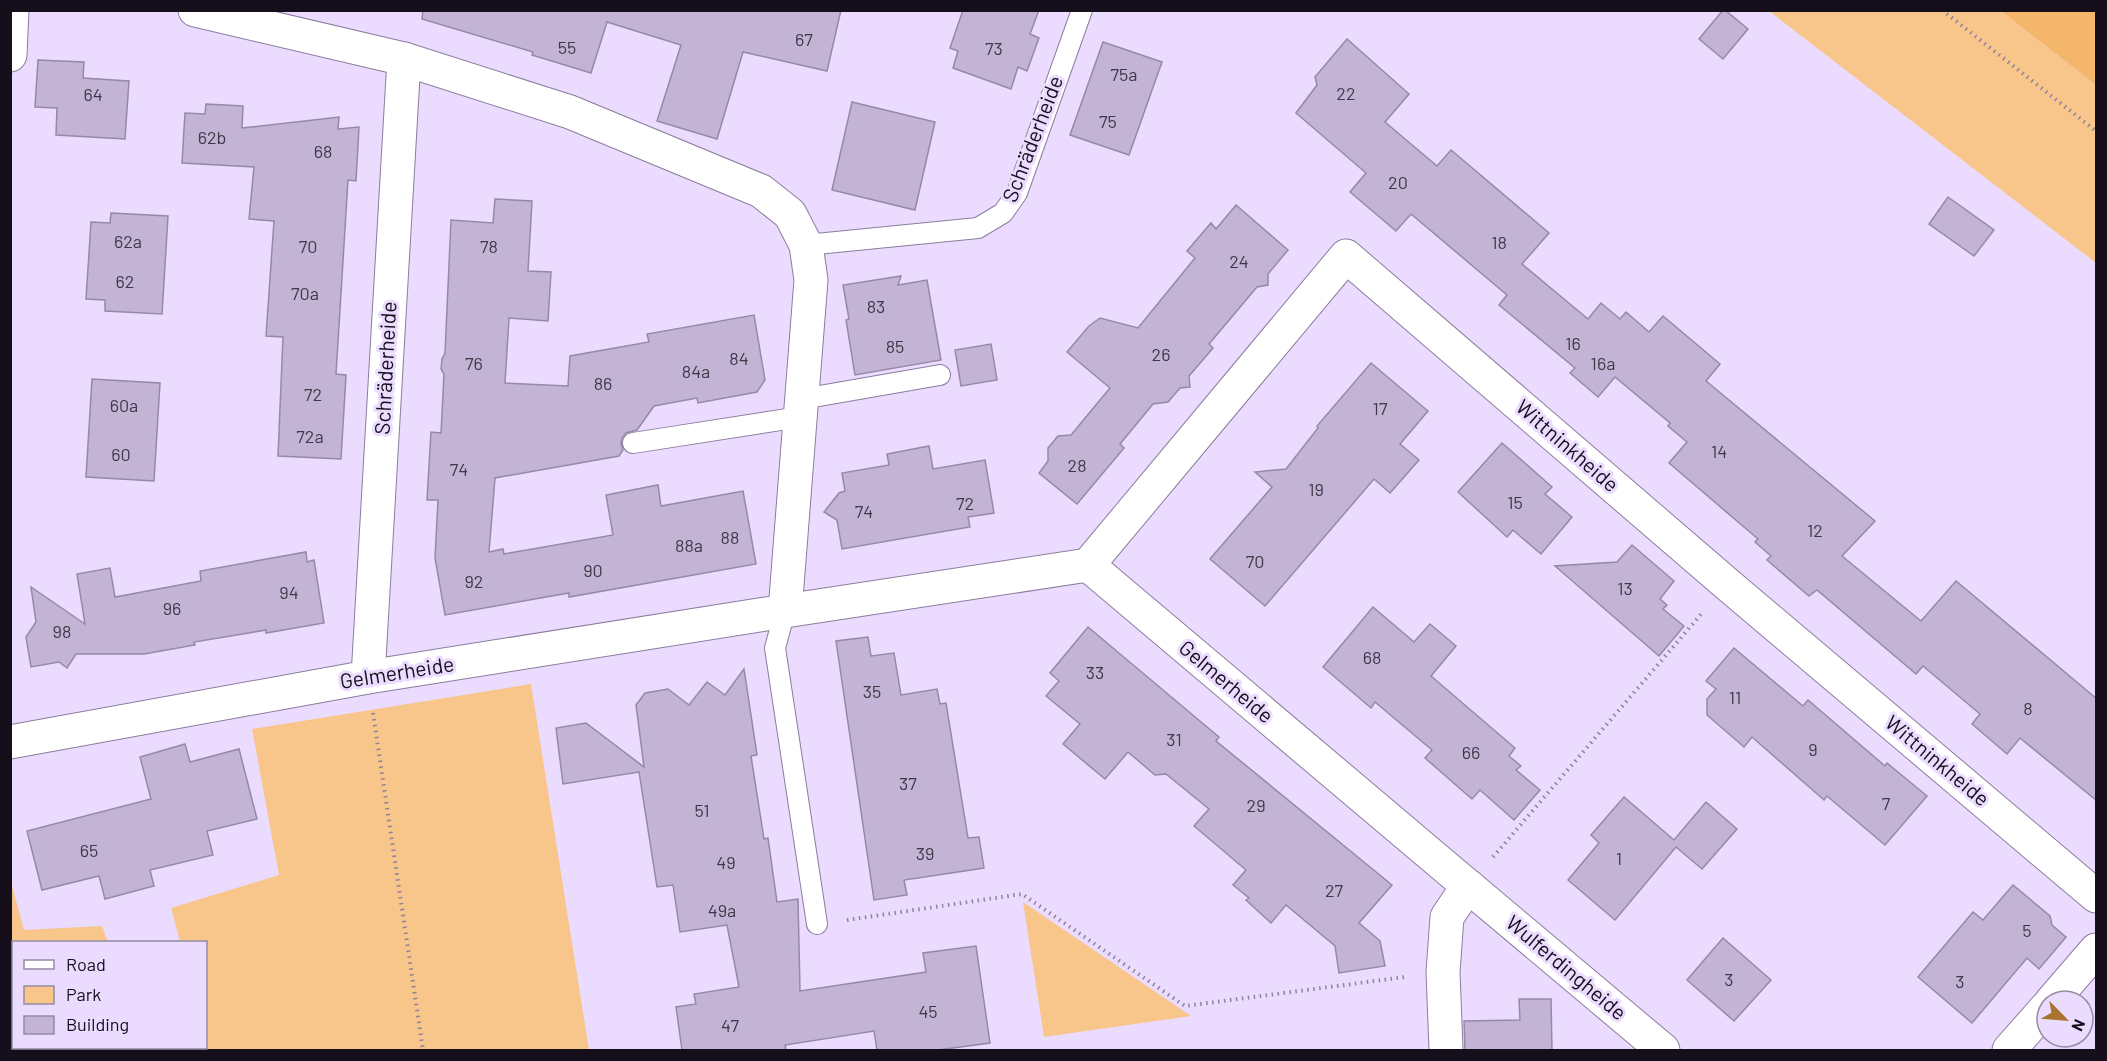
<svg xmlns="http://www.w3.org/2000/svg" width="2107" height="1061" font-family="Barlow,sans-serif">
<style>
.green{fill:#f8c68b}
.water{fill:#f4b66b}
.building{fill:#c3b4d5;stroke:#9788a8;stroke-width:1.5}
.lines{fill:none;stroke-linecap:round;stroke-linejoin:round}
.service-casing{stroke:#8b7d9c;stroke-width:22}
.minor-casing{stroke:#8b7d9c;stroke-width:35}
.path{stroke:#8e839b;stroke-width:4;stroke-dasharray:1.5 4.5;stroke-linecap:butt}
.service{stroke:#fff;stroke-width:20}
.minor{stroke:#fff;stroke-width:33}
.labels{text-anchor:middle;stroke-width:6;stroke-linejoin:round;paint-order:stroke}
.number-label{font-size:18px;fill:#403849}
.street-label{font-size:21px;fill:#140f1a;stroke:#ebdcff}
</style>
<rect width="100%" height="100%" fill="#ebdcff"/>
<g class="green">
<polygon points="1769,11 2001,11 2096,85 2096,263"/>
<polygon points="531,684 589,1050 11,1050 11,882 24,930 102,926 108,942 14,942 14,1048 206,1048 206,942 180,942 171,908 279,875 252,729"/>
<polygon points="1023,902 1191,1016 1044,1037"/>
</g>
<polygon class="water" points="2001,11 2096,11 2096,85"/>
<g class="building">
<polygon points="423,10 841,10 827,71 743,52 717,139 657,121 681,45 607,22 591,73 532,55 533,52 422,19"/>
<polygon points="963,10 1039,10 1030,34 1039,38 1027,71 1018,67 1011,89 953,68 958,51 950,48"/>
<polygon points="1723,10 1725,10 1748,29 1723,59 1699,39"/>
<polygon points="1347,39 1409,94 1385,122 1437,166 1451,150 1549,233 1522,264 1588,319 1601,303 1620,319 1626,312 1649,332 1663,316 1720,364 1706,381 1875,521 1842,556 1921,621 1956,581 2097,699 2097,801 2020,738 2007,754 1972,724 1980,714 1923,666 1916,674 1817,590 1809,596 1767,560 1771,556 1755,542 1758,539 1669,463 1687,442 1668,426 1670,423 1615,377 1598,397 1570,373 1575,368 1499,305 1507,295 1411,214 1396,231 1350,192 1366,173 1296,113 1317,85 1315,77"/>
<polygon points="1103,42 1162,62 1129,155 1070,135"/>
<polygon points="38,60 84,62 83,78 129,81 125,139 56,135 57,108 35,107"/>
<polygon points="852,102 935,122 915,210 832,190"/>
<polygon points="206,104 243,106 242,128 339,117 338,129 359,127 356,181 348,180 336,374 346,375 341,459 278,456 283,337 266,336 274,221 249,219 254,167 182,163 185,113 205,114"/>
<polygon points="1948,197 1994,230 1974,256 1929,224"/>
<polygon points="495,199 532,201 528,271 551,272 548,321 509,318 505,383 568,386 570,356 649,342 647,334 754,315 765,380 757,392 698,403 697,398 654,406 637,430 626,433 622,438 621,444 623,450 619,456 495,478 489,552 503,549 504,554 613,535 606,495 658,485 661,506 743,491 756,564 569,597 569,593 445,615 435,558 438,500 427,500 431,432 441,433 444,374 441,369 442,359 445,353 451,220 493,223"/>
<polygon points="1236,205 1288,250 1268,274 1268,285 1257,287 1209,344 1213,348 1189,376 1190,387 1180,388 1168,402 1153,404 1120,444 1124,448 1077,504 1039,473 1048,461 1048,448 1058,436 1071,435 1110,388 1067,352 1089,326 1100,318 1138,328 1195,258 1187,251 1211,223 1216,229"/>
<polygon points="111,213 168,216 162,314 105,311 105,300 86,299 91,222 110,223"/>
<polygon points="901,276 898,285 927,280 941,360 855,375 846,320 849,319 843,285"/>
<polygon points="991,344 997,380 961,386 955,350"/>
<polygon points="1371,363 1428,411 1400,444 1419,460 1390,493 1374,479 1265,606 1210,559 1272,487 1255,472 1286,469 1318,428 1317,426"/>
<polygon points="92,379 160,383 154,481 86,477"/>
<polygon points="1502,443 1552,487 1545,494 1572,517 1541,554 1513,530 1507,537 1458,492"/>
<polygon points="929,446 933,469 985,460 994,513 968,517 970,527 842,549 837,520 824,512 839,493 845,491 842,473 889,465 887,454"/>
<polygon points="1632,545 1674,581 1660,599 1667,605 1663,609 1684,626 1659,656 1555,566 1617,562"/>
<polygon points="306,552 307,562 314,560 324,623 266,633 266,630 194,642 195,645 144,654 76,654 67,668 59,662 31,667 26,637 36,622 31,587 85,624 77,574 110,568 115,597 201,581 200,571"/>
<polygon points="1373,607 1414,642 1430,624 1456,646 1431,676 1515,748 1509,756 1521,766 1516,770 1540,790 1514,820 1480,790 1472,799 1425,758 1432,750 1375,702 1371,708 1323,667"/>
<polygon points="1088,627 1219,737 1216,741 1392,885 1359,923 1380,941 1385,966 1339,973 1335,946 1286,905 1271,923 1246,900 1249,898 1233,885 1246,870 1194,826 1209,809 1166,774 1155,775 1128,752 1105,779 1063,744 1080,724 1046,696 1059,681 1050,673"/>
<polygon points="868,637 871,656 894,653 901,695 937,689 940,704 946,703 968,838 979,837 984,868 904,880 907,895 874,900 836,641"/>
<polygon points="1734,648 1803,706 1808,700 1885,766 1887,763 1927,796 1885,845 1827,796 1824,800 1752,737 1744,747 1707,715 1707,699 1716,689 1706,681"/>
<polygon points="744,669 757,755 751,756 764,839 768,838 777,902 798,899 800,991 926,972 923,953 976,946 990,1043 938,1050 877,1050 874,1031 785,1045 786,1050 682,1050 676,1007 696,1004 694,994 739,987 727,925 680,932 673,885 657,887 639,772 563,784 556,728 586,723 644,767 636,705 645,693 668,689 689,705 707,682 725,695"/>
<polygon points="185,744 190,762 239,749 257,819 207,831 213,855 150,870 154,886 105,899 99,876 42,890 27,831 151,799 140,757"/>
<polygon points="1624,797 1674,840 1706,802 1737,829 1702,869 1676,847 1615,920 1568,880 1599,843 1591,835"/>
<polygon points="2013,885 2050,916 2052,925 2066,937 2039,969 2027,958 1972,1023 1918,977 1973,912 1983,920"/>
<polygon points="1723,938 1771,980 1734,1021 1687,980"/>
<polygon points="1519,999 1551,999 1552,1050 1465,1050 1464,1021 1520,1020"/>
</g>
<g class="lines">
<defs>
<g id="service">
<polyline points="806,245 978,228 1003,213 1017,193 1082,10"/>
<polyline points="802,399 940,375"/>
<polyline points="633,443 800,417"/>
<polyline points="785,611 775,648 817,924"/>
</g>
<g id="minor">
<polyline points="195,10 404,59 570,112 761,191 790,214 806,245 811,280 785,611"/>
<polyline points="10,55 12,10"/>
<polyline points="1088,565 1346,256 1727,584 2096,896"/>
<polyline points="368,677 404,59"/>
<polyline points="10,742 368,677 785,611 1088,565 1468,886 1447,917 1443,972 1446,1050"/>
<polyline points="1468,886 1663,1050"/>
<polyline points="2052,1001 2096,950"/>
<polyline points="2009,1050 2047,1007"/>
</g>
</defs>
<use href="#service" class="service-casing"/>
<use href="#minor" class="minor-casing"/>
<g class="path">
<polyline points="1942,10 2096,131"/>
<polyline points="373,713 423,1050"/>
<polyline points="1493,857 1703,612"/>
<polyline points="847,920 1022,894 1185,1006 1405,977"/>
</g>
<use href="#service" class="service"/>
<use href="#minor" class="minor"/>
</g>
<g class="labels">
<g class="number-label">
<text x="804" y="46">67</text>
<text x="567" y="54">55</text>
<text x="994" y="55">73</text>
<text x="1124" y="81">75a</text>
<text x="1346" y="100">22</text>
<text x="93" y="101">64</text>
<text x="1108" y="128">75</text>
<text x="212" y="144">62b</text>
<text x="323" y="158">68</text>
<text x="1398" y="189">20</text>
<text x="128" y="248">62a</text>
<text x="1499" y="249">18</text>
<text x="308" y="253">70</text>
<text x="489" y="253">78</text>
<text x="1239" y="268">24</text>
<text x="125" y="288">62</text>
<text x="305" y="300">70a</text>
<text x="876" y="313">83</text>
<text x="1573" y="350">16</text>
<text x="895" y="353">85</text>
<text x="1161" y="361">26</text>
<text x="739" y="365">84</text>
<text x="474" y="370">76</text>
<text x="1603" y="370">16a</text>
<text x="696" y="378">84a</text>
<text x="603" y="390">86</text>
<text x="313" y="401">72</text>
<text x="124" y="412">60a</text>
<text x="1380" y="415">17</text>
<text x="310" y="443">72a</text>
<text x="1719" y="458">14</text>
<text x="121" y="461">60</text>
<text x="1077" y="472">28</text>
<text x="459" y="476">74</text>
<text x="1316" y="496">19</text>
<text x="1515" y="509">15</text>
<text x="965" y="510">72</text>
<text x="864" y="518">74</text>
<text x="1815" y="537">12</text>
<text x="730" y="544">88</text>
<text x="689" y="552">88a</text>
<text x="1255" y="568">70</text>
<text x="593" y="577">90</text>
<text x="474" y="588">92</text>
<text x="1625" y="595">13</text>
<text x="289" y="599">94</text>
<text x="172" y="615">96</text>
<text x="62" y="638">98</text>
<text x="1372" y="664">68</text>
<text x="1095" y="679">33</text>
<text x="872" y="698">35</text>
<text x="1735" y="704">11</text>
<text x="2028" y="715">8</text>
<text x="1174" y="746">31</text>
<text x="1813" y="756">9</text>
<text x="1471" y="759">66</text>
<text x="908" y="790">37</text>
<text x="1886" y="810">7</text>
<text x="1256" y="812">29</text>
<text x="702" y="817">51</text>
<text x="89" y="857">65</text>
<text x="925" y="860">39</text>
<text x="1619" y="865">1</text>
<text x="726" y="869">49</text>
<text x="1334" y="897">27</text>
<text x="722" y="917">49a</text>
<text x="2027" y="937">5</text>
<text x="1729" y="986">3</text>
<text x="1960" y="988">3</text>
<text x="928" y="1018">45</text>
<text x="730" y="1032">47</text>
</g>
<g class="street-label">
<text transform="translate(1033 139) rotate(-69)" y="7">Schräderheide</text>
<text transform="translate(386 368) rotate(-87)" y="7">Schräderheide</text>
<text transform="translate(1567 446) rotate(41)" y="7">Wittninkheide</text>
<text transform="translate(397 673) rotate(-9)" y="7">Gelmerheide</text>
<text transform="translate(1226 682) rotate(40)" y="7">Gelmerheide</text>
<text transform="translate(1937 761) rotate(40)" y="7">Wittninkheide</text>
<text transform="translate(1566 968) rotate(40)" y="7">Wulferdingheide</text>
</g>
</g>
<rect width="2107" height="1061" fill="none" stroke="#140f1a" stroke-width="24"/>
<rect x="12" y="941" width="195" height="108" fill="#ebdcff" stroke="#958aa3" stroke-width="1.5"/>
<rect x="24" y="960" width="30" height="9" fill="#ffffff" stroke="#958aa3" stroke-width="1.5"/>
<text x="66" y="971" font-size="18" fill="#140f1a">Road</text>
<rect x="24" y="986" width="30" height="18" fill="#f8c68b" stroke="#958aa3" stroke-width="1.5"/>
<text x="66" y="1001" font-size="18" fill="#140f1a">Park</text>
<rect x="24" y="1016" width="30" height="18" fill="#c3b4d5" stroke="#958aa3" stroke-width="1.5"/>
<text x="66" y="1031" font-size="18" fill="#140f1a">Building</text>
<g transform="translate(2065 1019) rotate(115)"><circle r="28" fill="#ebdcff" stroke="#958aa3" stroke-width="1.5"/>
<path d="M0-4.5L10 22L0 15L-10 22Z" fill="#a9742e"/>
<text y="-9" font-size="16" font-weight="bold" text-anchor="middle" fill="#140f1a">N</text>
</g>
</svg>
